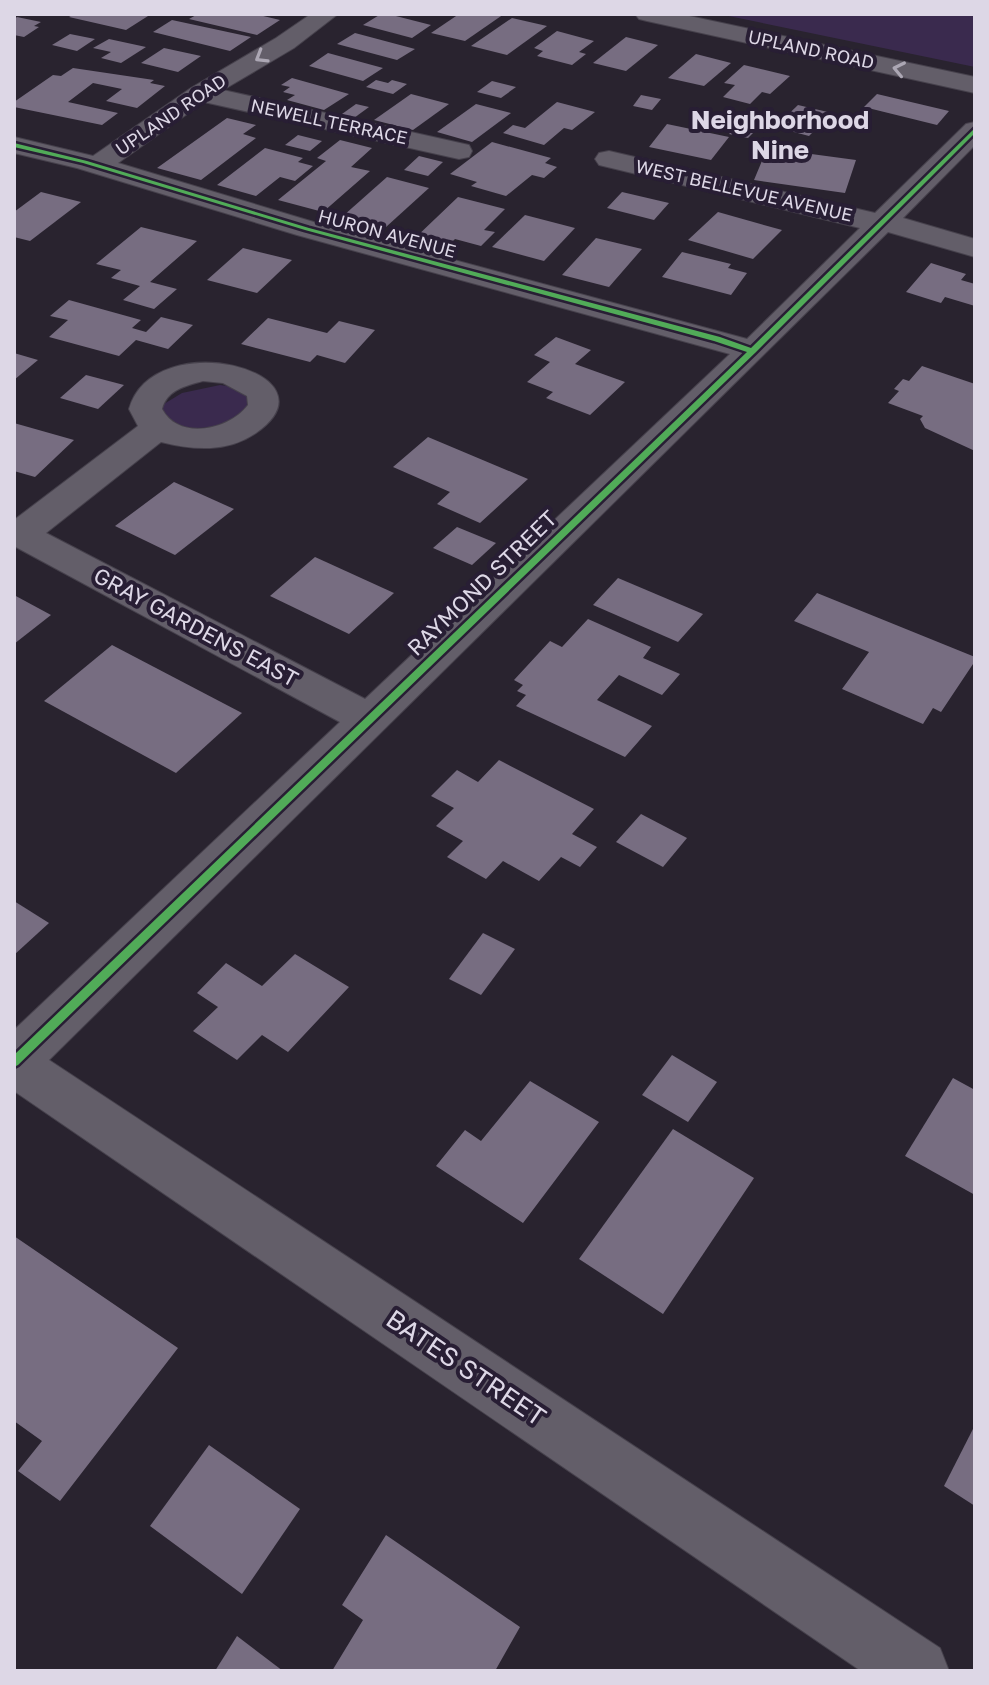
<svg xmlns="http://www.w3.org/2000/svg" width="989" height="1685" font-family="'Golos Text',sans-serif">
<style>
.green{fill:#3a2a4e}
.building{fill:#776d81}
.lines{fill:none;stroke-linecap:round;stroke-linejoin:round}
.street-casing{stroke:#46414c;stroke-width:2}
.street{fill:#635e69;fill-rule:evenodd}
.cycleway-casing{stroke:#281e34;stroke-width:5}
.cycleway{fill:#51ab58;fill-rule:evenodd}
.oneway{stroke:#aca7b4}
.labels{text-anchor:middle;stroke-width:8;stroke-linejoin:round;paint-order:stroke}
.far-street-label{font-size:18px;fill:#ddd7e6;stroke:#281e34}
.street-label{font-size:22px;fill:#ddd7e6;stroke:#281e34}
.far-district-label{font-size:26px;font-weight:bold;fill:#ddd7e6;stroke:#281e34}
.near-street-label{font-size:26px;fill:#ddd7e6;stroke:#281e34}
</style>
<rect width="100%" height="100%" fill="#29232f"/>
<g class="green">
<polygon points="719,14 975,14 975,67"/>
<path d="M220,385L246,389L256,409C228,426 199,434 167,423L159,407L182,393Z"/>
</g>
<g class="building">
<polygon points="74,14 140,14 148,16 126,30 69,17"/>
<polygon points="198,14 255,14 280,20 257,35 189,19"/>
<polygon points="381,14 388,14 431,25 412,38 363,25"/>
<polygon points="459,14 504,14 465,41 431,33"/>
<polygon points="17,17 41,22 34,26 39,27 24,37 14,35 14,19"/>
<polygon points="512,18 547,26 507,55 471,46"/>
<polygon points="172,20 251,37 230,51 153,32"/>
<polygon points="557,31 594,41 579,52 586,54 572,65 537,56 543,51 534,48"/>
<polygon points="355,33 415,49 397,60 337,44"/>
<polygon points="70,34 95,39 77,51 52,45"/>
<polygon points="626,37 658,45 626,71 593,63"/>
<polygon points="109,39 146,47 121,63 101,58 111,52 93,48"/>
<polygon points="164,48 201,56 178,72 141,63"/>
<polygon points="328,53 383,68 363,81 309,66"/>
<polygon points="696,54 731,63 704,86 668,78"/>
<polygon points="744,65 790,76 770,94 762,92 750,104 723,97 735,85 724,83"/>
<polygon points="73,68 154,80 150,83 165,86 137,108 106,101 122,89 93,83 68,102 118,113 102,125 14,107 14,102 53,75 61,76"/>
<polygon points="292,78 349,94 324,110 287,100 295,95 283,92 290,87 281,85"/>
<polygon points="376,80 388,83 392,80 407,84 393,94 366,87"/>
<polygon points="492,81 516,87 501,98 477,92"/>
<polygon points="411,94 449,104 413,130 374,120"/>
<polygon points="877,94 949,111 937,125 864,107"/>
<polygon points="641,95 661,99 652,110 633,106"/>
<polygon points="557,102 595,112 572,130 564,128 544,145 503,133 513,125 525,128"/>
<polygon points="356,104 369,107 354,118 342,114"/>
<polygon points="476,104 511,113 472,142 437,132"/>
<polygon points="798,105 832,113 809,136 775,127"/>
<polygon points="227,118 256,125 243,134 256,138 201,180 157,168"/>
<polygon points="667,124 729,137 711,160 649,147"/>
<polygon points="738,125 757,129 748,138 729,134"/>
<polygon points="298,135 322,141 310,151 285,145"/>
<polygon points="340,140 372,148 351,167 370,171 323,212 278,200 326,161 317,158"/>
<polygon points="492,142 551,158 545,163 557,167 544,178 532,175 506,196 471,186 477,182 450,174"/>
<polygon points="265,148 303,158 298,162 313,166 295,181 280,177 256,196 217,185"/>
<polygon points="789,151 856,160 845,193 754,180 764,156 786,159"/>
<polygon points="419,156 443,162 428,176 404,170"/>
<polygon points="387,177 429,188 386,227 343,216"/>
<polygon points="41,192 81,202 30,241 14,237 14,212"/>
<polygon points="622,192 669,203 654,220 607,208"/>
<polygon points="458,197 505,209 484,230 495,232 481,246 455,239 447,247 414,239"/>
<polygon points="718,212 782,230 753,259 688,240"/>
<polygon points="525,215 575,228 544,261 492,247"/>
<polygon points="141,227 197,241 150,282 177,289 154,309 123,300 140,286 111,278 121,270 96,264"/>
<polygon points="596,238 642,249 609,287 562,275"/>
<polygon points="243,248 292,260 257,293 207,280"/>
<polygon points="682,252 731,264 728,268 747,273 731,295 662,277"/>
<polygon points="931,263 966,274 961,280 975,284 975,306 945,297 941,303 906,292"/>
<polygon points="69,300 141,320 132,328 146,332 161,317 193,325 168,349 136,340 119,356 49,337 68,320 50,316"/>
<polygon points="268,318 327,333 339,321 375,330 345,363 317,355 310,362 241,344"/>
<polygon points="556,337 591,350 575,364 625,382 590,415 546,398 553,392 527,382 550,362 534,355"/>
<polygon points="14,353 38,360 14,380"/>
<polygon points="922,366 975,384 975,451 925,428 920,419 923,416 888,403 899,391 894,389 903,379 909,381"/>
<polygon points="86,375 124,385 98,409 60,398"/>
<polygon points="14,423 74,440 35,477 14,471"/>
<polygon points="428,437 528,479 480,523 437,504 450,492 393,467"/>
<polygon points="174,482 234,509 175,555 115,526"/>
<polygon points="457,527 496,543 472,565 433,548"/>
<polygon points="315,557 394,593 349,634 270,596"/>
<polygon points="618,578 703,614 678,642 593,605"/>
<polygon points="817,593 975,657 975,661 941,712 933,708 923,724 842,689 869,652 794,621"/>
<polygon points="14,595 51,615 14,644"/>
<polygon points="588,619 651,647 643,658 680,674 662,695 619,675 597,700 652,726 625,757 516,706 526,695 517,691 523,685 514,680 550,641 562,647"/>
<polygon points="112,645 242,713 176,773 44,701"/>
<polygon points="499,760 594,809 572,834 597,847 580,867 561,857 539,881 503,861 486,879 447,857 463,841 436,826 454,808 431,796 457,770 478,782"/>
<polygon points="641,814 687,838 663,867 616,842"/>
<polygon points="14,901 49,923 14,955"/>
<polygon points="483,933 515,949 481,995 449,979"/>
<polygon points="295,954 349,987 288,1052 262,1035 237,1060 193,1031 218,1007 197,993 226,963 262,986"/>
<polygon points="672,1055 717,1082 688,1122 642,1095"/>
<polygon points="953,1078 975,1090 975,1195 905,1156"/>
<polygon points="530,1081 599,1122 523,1223 436,1166 465,1130 481,1141"/>
<polygon points="673,1129 754,1178 663,1314 579,1259"/>
<polygon points="14,1236 178,1348 60,1501 18,1471 42,1441 14,1421"/>
<polygon points="975,1425 975,1506 944,1486"/>
<polygon points="209,1445 300,1509 242,1594 150,1526"/>
<polygon points="386,1535 520,1627 495,1671 332,1671 363,1620 342,1605"/>
<polygon points="237,1636 283,1671 215,1671"/>
</g>
<g class="lines">
<defs>
<g id="street">
<path d="M311,14H338L294,48L223,90L469,145L472,151L469,157L459,159L204,102L118,163L317,223L747,339L860,228L599,165L595,159L599,153L609,151L875,213L966,124L975,122V145L903,218L975,239V257L888,232L49,1060L940,1648L949,1671H861L14,1091V1030L340,722L14,546V520L138,426L129,409C153,323 343,372 256,433C227,453 193,450 161,442L46,533L365,699L730,354L297,235L77,168L14,153V137L93,156L191,88L276,38ZM203,381L223,383L247,396L248,405C229,430 179,441 162,409C167,390 185,386 203,381Z"/>
<polygon points="635,14 680,14 975,77 975,93 647,21 639,19"/>
</g>
</defs>
<use href="#street" class="street-casing"/>
<use href="#street" class="street"/>
<defs>
<polygon id="cycleway" points="975,128 975,133 755,353 18,1065 14,1067 14,1055 747,352 714,341 305,230 83,163 14,147 14,143 87,161 309,228 720,337 751,348"/>
</defs>
<use href="#cycleway" class="cycleway-casing"/>
<use href="#cycleway" class="cycleway"/>
</g>
<defs><path id="oneway-chevron" d="M-2-3.5L2.5 0L-2 3.5" fill="none" stroke-width="1.6" stroke-linecap="round" stroke-linejoin="round" transform="scale(2)"/></defs>
<g class="oneway">
<use href="#oneway-chevron" transform="translate(261 57) rotate(149)"/>
<use href="#oneway-chevron" transform="translate(899 69) rotate(-168)"/>
</g>
<g class="labels">
<g class="far-street-label">
<text transform="translate(811 50) rotate(12)" y="6">UPLAND ROAD</text>
<text transform="translate(171 115) rotate(-34)" y="6">UPLAND ROAD</text>
<text transform="translate(329 122) rotate(12)" y="6">NEWELL TERRACE</text>
<text transform="translate(744 191) rotate(13)" y="6">WEST BELLEVUE AVENUE</text>
<text transform="translate(387 234) rotate(15)" y="6">HURON AVENUE</text>
</g>
<g class="street-label">
<text transform="translate(482 583) rotate(-44)" y="8">RAYMOND STREET</text>
<text transform="translate(196 627) rotate(28)" y="8">GRAY GARDENS EAST</text>
</g>
<g class="far-district-label">
<text x="780" y="129">Neighborhood<tspan x="780" dy="30">Nine</tspan></text>
</g>
<g class="near-street-label">
<text transform="translate(466 1368) rotate(34)" y="9">BATES STREET</text>
</g>
</g>
<rect width="989" height="1685" fill="none" stroke="#ddd7e6" stroke-width="32"/>
</svg>
